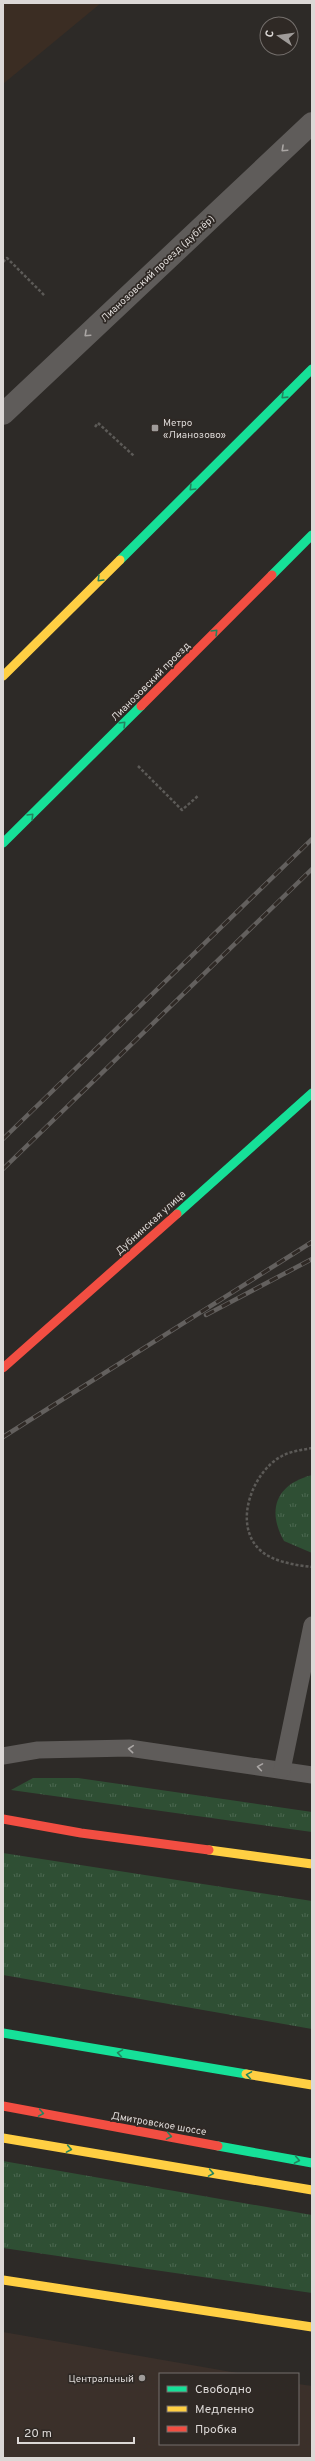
<svg xmlns="http://www.w3.org/2000/svg" width="315" height="2461" font-family="Overpass,sans-serif">
<style>
.built{fill:#3b302a}
.industrial{fill:#3b2d23}
.grass{fill:url(#grass-tufts)}
.lines{fill:none;stroke-linecap:round;stroke-linejoin:round}
.path{stroke:#5c5a57;stroke-width:2.5;stroke-dasharray:3 2;stroke-linecap:butt}
.lane{stroke:#5f5c5a;stroke-width:17}
.street{stroke:#5f5c5a;stroke-width:22}
.fast{stroke:#16e098;stroke-width:9}
.slow{stroke:#ffcf43;stroke-width:9}
.jam{stroke:#f24e42;stroke-width:9}
.rail-casing{stroke:#63605e;stroke-width:4.5}
.rail{stroke:#2f2925;stroke-width:3;stroke-dasharray:9;stroke-linecap:butt}
.oneway{stroke:#aaa6a4}
.oneway2{stroke:#22845e}
.poi-dot{fill:#9f9b99;stroke:#2f2925;stroke-width:1.5}
.labels{text-anchor:middle;stroke-width:3.5;stroke-linejoin:round;paint-order:stroke}
.street-label{font-size:10px;fill:#dcd8d6;stroke:#2f2925}
.poi-label{font-size:10px;fill:#dcd8d6;stroke:#2f2925;text-anchor:start}
</style>
<defs>
<pattern id="grass-tufts" width="24" height="20" patternUnits="userSpaceOnUse"><rect width="24" height="20" fill="#2f4f34"/><path d="M3 7l-1-3M5 7V3M7 7l1-3M15 17l-1-3M17 17v-4M19 17l1-3" fill="none" stroke="#4d6851"/></pattern>
</defs>
<rect width="100%" height="100%" fill="#2d2a27"/>
<polygon class="built" points="3,2332 243,2374 160,2374 160,2444 298,2444 298,2384 312,2386 312,2458 3,2458"/>
<polygon class="industrial" points="3,3 101,3 3,84"/>
<g class="grass">
<path d="M312,1475V1553L284,1541C266,1509 277,1484 312,1475Z"/>
<polygon points="33,1778 78,1778 312,1812 312,1832 11,1790"/>
<polygon points="3,1853 312,1901 312,2029 3,1975"/>
<polygon points="3,2161 312,2215 312,2293 3,2248"/>
</g>
<g class="lines">
<g class="path">
<polyline points="3,262 7,258 45,296"/>
<polyline points="95,427 98,423 134,456"/>
<polyline points="138,766 182,810 199,795"/>
<path d="M312,1448C302,1450 291,1451 282,1456C253,1471 232,1524 260,1550C273,1562 295,1565 312,1567"/>
</g>
<g class="lane">
<polyline points="3,1756 38,1750 129,1748 312,1775"/>
<polyline points="282,1770 312,1625"/>
</g>
<polyline class="street" points="3,414 312,123"/>
<g class="fast">
<polyline points="120,560 312,369"/>
<polyline points="272,575 312,535"/>
<polyline points="3,843 141,706"/>
<polyline points="177,1214 312,1093"/>
<polyline points="3,2033 246,2074"/>
<polyline points="218,2146 312,2163"/>
</g>
<g class="slow">
<polyline points="3,676 120,560"/>
<polyline points="209,1850 312,1864"/>
<polyline points="246,2074 312,2085"/>
<polyline points="3,2138 312,2190"/>
<polyline points="3,2280 312,2327"/>
</g>
<g class="jam">
<polyline points="141,706 272,575"/>
<polyline points="3,1368 177,1214"/>
<polyline points="3,1819 81,1833 209,1850"/>
<polyline points="3,2106 218,2146"/>
</g>
<defs>
<g id="rail">
<polyline points="3,1139 312,839"/>
<polyline points="3,1169 312,869"/>
<polyline points="206,1315 312,1259"/>
<polyline points="3,1437 312,1242"/>
</g>
</defs>
<use href="#rail" class="rail-casing"/>
<use href="#rail" class="rail"/>
</g>
<defs><path id="oneway-chevron" d="M-2-3.5L2.5 0L-2 3.5" fill="none" stroke-width="1.6" stroke-linecap="round" stroke-linejoin="round"/></defs>
<g class="oneway">
<use href="#oneway-chevron" transform="translate(284 149) rotate(137)"/>
<use href="#oneway-chevron" transform="translate(87 334) rotate(137)"/>
<use href="#oneway-chevron" transform="translate(131 1749) rotate(-175)"/>
<use href="#oneway-chevron" transform="translate(260 1767) rotate(-171)"/>
</g>
<g class="oneway2">
<use href="#oneway-chevron" transform="translate(284 396) rotate(136)"/>
<use href="#oneway-chevron" transform="translate(192 488) rotate(135)"/>
<use href="#oneway-chevron" transform="translate(100 579) rotate(135)"/>
<use href="#oneway-chevron" transform="translate(215 632) rotate(-45)"/>
<use href="#oneway-chevron" transform="translate(123 724) rotate(-45)"/>
<use href="#oneway-chevron" transform="translate(31 816) rotate(-45)"/>
<use href="#oneway-chevron" transform="translate(120 2053) rotate(-171)"/>
<use href="#oneway-chevron" transform="translate(249 2075) rotate(-171)"/>
<use href="#oneway-chevron" transform="translate(41 2113) rotate(10)"/>
<use href="#oneway-chevron" transform="translate(169 2136) rotate(10)"/>
<use href="#oneway-chevron" transform="translate(69 2149) rotate(10)"/>
<use href="#oneway-chevron" transform="translate(297 2160) rotate(10)"/>
<use href="#oneway-chevron" transform="translate(211 2173) rotate(10)"/>
</g>
<g class="poi-dot">
<rect x="151" y="424" width="8" height="8" rx="2"/>
<circle cx="142" cy="2378" r="4"/>
</g>
<g class="labels">
<g class="street-label">
<text transform="translate(157 268) rotate(-43)" y="4">Лианозовский проезд (дублёр)</text>
<text transform="translate(150 681) rotate(-45)" y="4">Лианозовский проезд</text>
<text transform="translate(150 1222) rotate(-42)" y="4">Дубнинская улица</text>
<text transform="translate(159 2123) rotate(10)" y="4">Дмитровское шоссе</text>
</g>
<g class="poi-label">
<text x="163" y="426">Метро<tspan x="163" dy="12">«Лианозово»</tspan></text>
<text x="134" y="2382" text-anchor="end">Центральный</text>
</g>
</g>
<rect width="315" height="2461" fill="none" stroke="#dcd8d6" stroke-width="8"/>
<rect x="159" y="2373" width="140" height="72" fill="#2f2925" stroke="#746f6c"/>
<rect x="167" y="2386" width="20" height="6" fill="#16e098" stroke="#746f6c"/>
<text x="195" y="2393" font-size="12" fill="#dcd8d6">Свободно</text>
<rect x="167" y="2406" width="20" height="6" fill="#ffcf43" stroke="#746f6c"/>
<text x="195" y="2413" font-size="12" fill="#dcd8d6">Медленно</text>
<rect x="167" y="2426" width="20" height="6" fill="#f24e42" stroke="#746f6c"/>
<text x="195" y="2433" font-size="12" fill="#dcd8d6">Пробка</text>
<g transform="translate(279 36) rotate(283)"><circle r="19" fill="#2f2925" stroke="#746f6c"/>
<path d="M0-3L7 15L0 10L-7 15Z" fill="#9f9b99"/>
<text y="-6" font-size="11" font-weight="bold" text-anchor="middle" fill="#dcd8d6">С</text>
</g>
<path d="M18 2437v6h116v-6" fill="none" stroke="#dcd8d6" stroke-width="2"/>
<text x="24" y="2437" font-size="12" fill="#dcd8d6" stroke="#2f2925" stroke-width="3" paint-order="stroke">20 m</text>
</svg>
